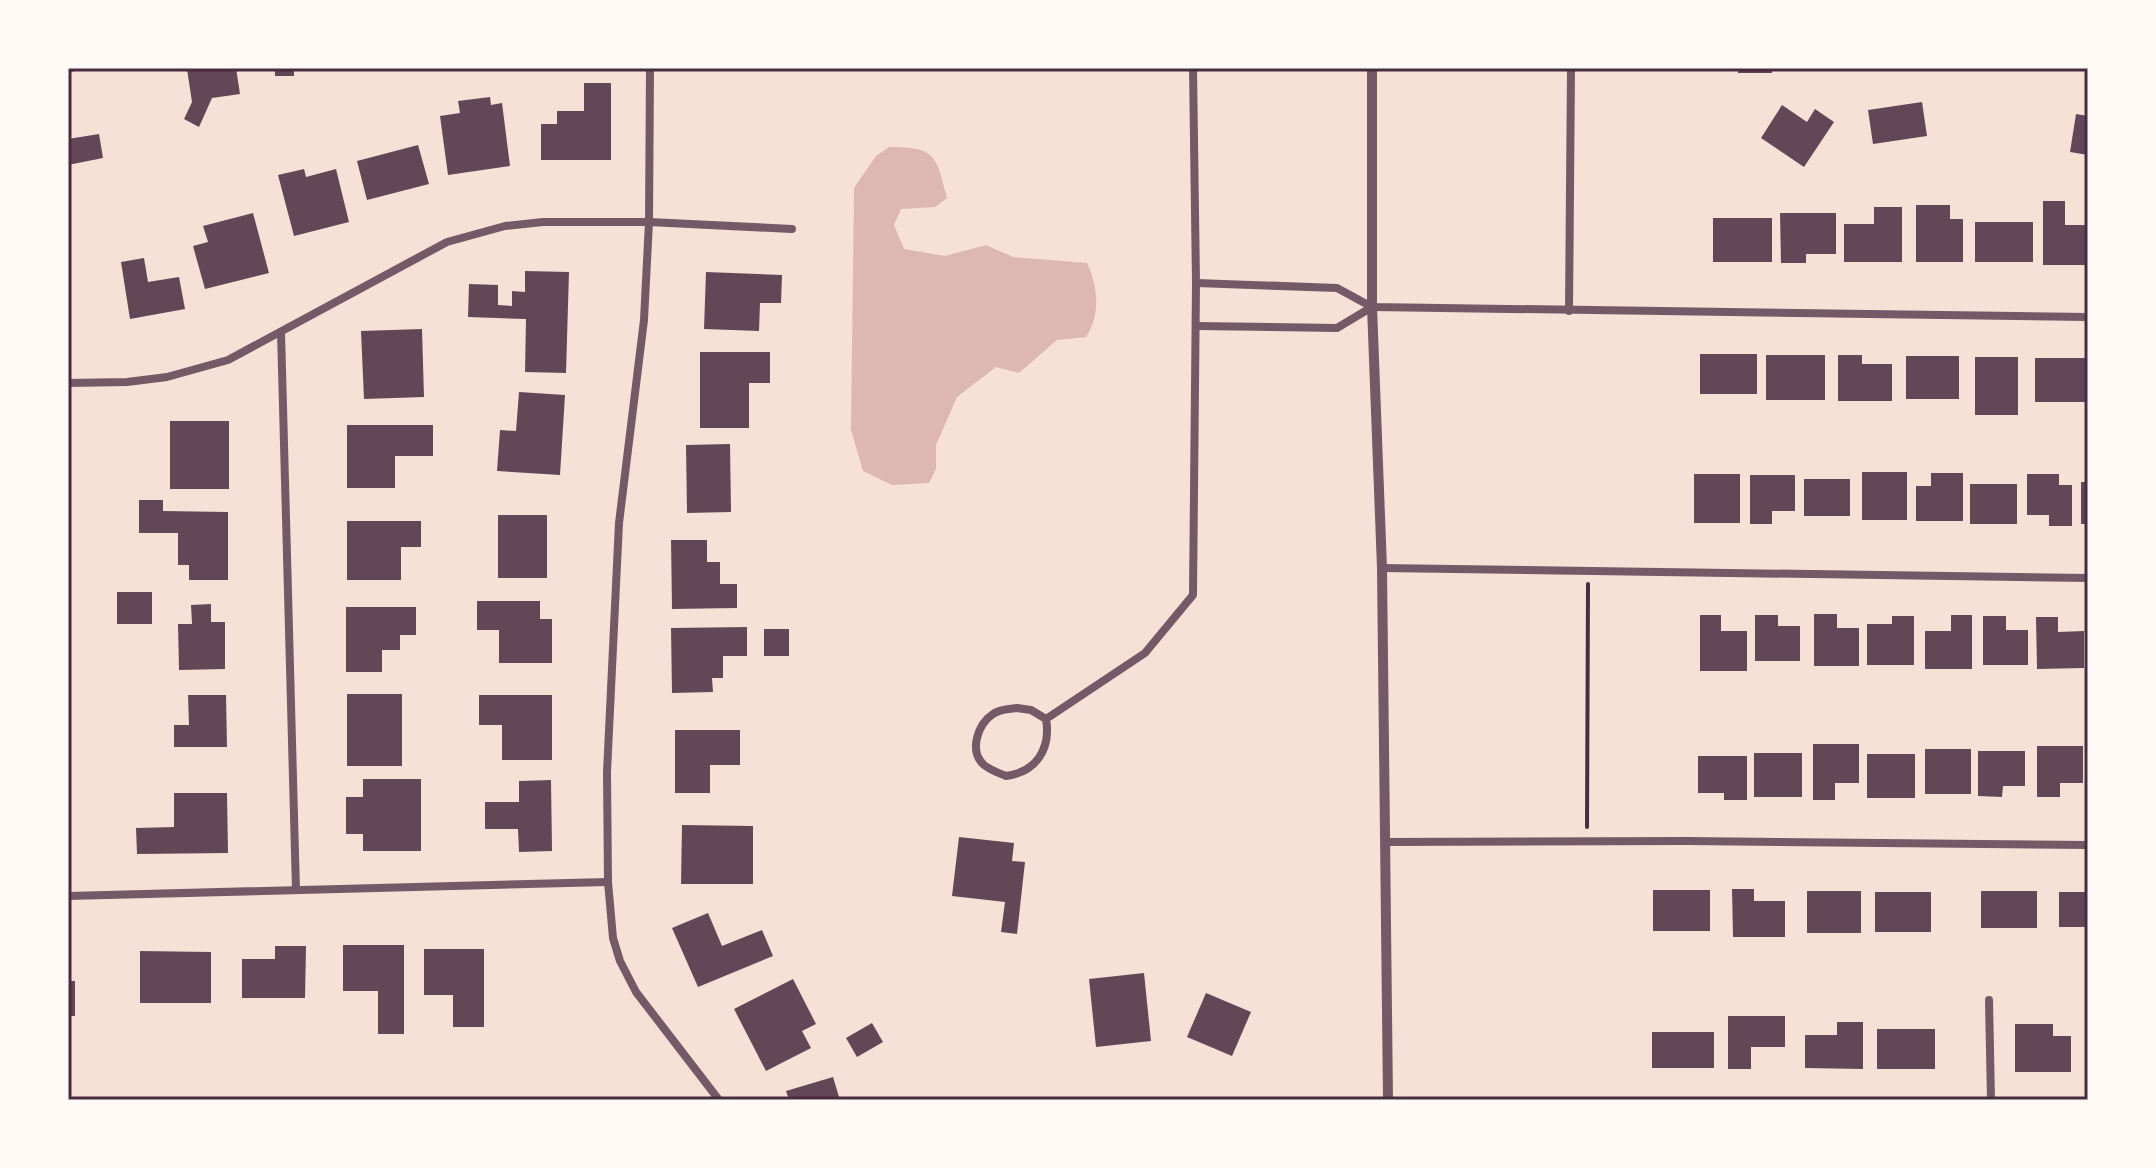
<svg xmlns="http://www.w3.org/2000/svg" width="2156" height="1168" font-family="'Archivo Narrow',sans-serif">
<style>
.water{fill:#dcb8b0}
.building{fill:#644757}
.lines{fill:none;stroke-linecap:round;stroke-linejoin:round}
.path{stroke:#4a2c40;stroke-width:4}
.minor{stroke:#755966;stroke-width:8}
.tertiary{stroke:#755966;stroke-width:10}
.neatline{fill:none;stroke:#4a2c40;stroke-width:3}
</style>
<rect width="100%" height="100%" fill="#f7e1d7"/>
<path class="water" d="M889,147C936,147 936,155 947,198L935,207L901,209L894,225L904,249L945,256L986,245L1013,257L1087,263C1098,287 1101,314 1086,337L1057,340L1019,373L996,367L957,397L936,445V469L929,483L892,485L863,471L851,430L854,188L876,156Z"/>
<g class="building">
<polygon points="191,68 236,68 240,94 212,98 199,127 184,119 192,102 187,69"/>
<rect x="275" y="68" width="19" height="8"/>
<rect x="1738" y="68" width="34" height="5"/>
<polygon points="584,83 611,83 611,160 541,160 541,124 557,124 557,111 584,111"/>
<polygon points="490,97 491,105 502,103 510,166 448,175 440,116 460,113 458,101"/>
<polygon points="1922,102 1927,136 1873,144 1868,110"/>
<polygon points="1782,105 1807,122 1815,109 1834,122 1804,167 1761,138"/>
<polygon points="2076,114 2088,116 2088,155 2070,152"/>
<polygon points="99,134 103,158 68,165 68,139"/>
<polygon points="418,145 429,184 367,200 357,161"/>
<polygon points="304,169 306,177 336,169 349,222 294,236 278,175"/>
<polygon points="2043,201 2065,201 2065,225 2088,225 2088,265 2043,265"/>
<polygon points="1916,205 1950,205 1950,219 1963,219 1963,262 1916,262"/>
<polygon points="1874,207 1902,207 1902,262 1844,262 1844,224 1874,224"/>
<polygon points="253,213 269,273 205,289 193,246 208,242 203,226"/>
<polygon points="1780,213 1836,213 1836,254 1806,254 1806,263 1781,263"/>
<rect x="1713" y="218" width="59" height="44"/>
<rect x="1975" y="222" width="58" height="40"/>
<polygon points="144,258 148,282 179,277 185,309 130,319 121,262"/>
<polygon points="525,271 569,272 566,373 525,372 526,319 468,317 469,284 498,285 498,305 512,306 512,291 525,292"/>
<polygon points="706,272 782,275 781,303 760,303 759,331 704,329"/>
<polygon points="422,329 424,397 364,399 361,331"/>
<polygon points="700,352 770,352 770,383 749,383 749,428 700,428"/>
<rect x="1700" y="354" width="57" height="40"/>
<rect x="1766" y="355" width="59" height="45"/>
<polygon points="1838,355 1862,355 1862,364 1892,364 1892,401 1838,401"/>
<rect x="1906" y="356" width="53" height="43"/>
<rect x="1975" y="357" width="43" height="58"/>
<rect x="2035" y="358" width="53" height="44"/>
<polygon points="519,392 565,395 560,475 497,471 500,430 516,431"/>
<rect x="170" y="421" width="59" height="68"/>
<polygon points="347,425 433,425 433,456 395,456 395,488 347,488"/>
<polygon points="730,444 731,512 687,513 686,445"/>
<rect x="1862" y="472" width="45" height="48"/>
<polygon points="1931,473 1963,473 1963,521 1916,521 1916,486 1931,486"/>
<rect x="1694" y="474" width="46" height="49"/>
<polygon points="2027,474 2059,474 2059,485 2072,485 2072,526 2049,526 2049,515 2027,515"/>
<polygon points="1750,475 1795,475 1795,511 1772,511 1772,524 1750,524"/>
<rect x="1804" y="479" width="46" height="37"/>
<rect x="2081" y="482" width="7" height="42"/>
<rect x="1970" y="484" width="47" height="40"/>
<polygon points="139,500 163,500 163,511 228,512 228,580 189,580 189,565 178,565 178,533 139,533"/>
<rect x="498" y="515" width="49" height="63"/>
<polygon points="347,521 421,521 421,547 401,547 401,580 347,580"/>
<polygon points="671,540 707,540 707,562 720,562 720,584 737,584 737,608 672,609"/>
<rect x="117" y="592" width="35" height="32"/>
<polygon points="477,601 540,601 540,619 552,619 552,663 499,663 499,630 477,630"/>
<polygon points="211,604 211,622 225,622 225,669 179,670 178,624 192,624 191,605"/>
<polygon points="346,607 416,607 416,635 400,635 400,650 382,650 382,672 346,672"/>
<polygon points="1814,614 1837,614 1837,628 1859,628 1859,666 1814,666"/>
<polygon points="1700,615 1721,615 1721,631 1747,631 1747,671 1700,671"/>
<polygon points="1755,615 1778,615 1778,626 1800,626 1800,661 1755,661"/>
<polygon points="1951,615 1972,615 1972,669 1925,669 1925,631 1951,631"/>
<polygon points="1892,616 1914,616 1914,665 1867,665 1867,624 1892,624"/>
<polygon points="1983,616 2006,616 2006,630 2028,630 2028,665 1983,665"/>
<polygon points="2036,617 2058,617 2058,632 2084,631 2084,668 2037,669"/>
<polygon points="747,627 747,656 723,656 723,678 712,678 713,692 672,693 671,628"/>
<rect x="764" y="629" width="25" height="27"/>
<rect x="347" y="694" width="55" height="72"/>
<polygon points="188,695 226,695 227,747 174,747 174,725 189,725"/>
<polygon points="479,695 552,695 552,760 502,760 502,725 479,725"/>
<polygon points="675,730 740,730 740,765 710,765 710,793 675,793"/>
<polygon points="1813,744 1859,744 1859,783 1835,783 1835,800 1813,800"/>
<polygon points="2037,746 2083,746 2083,783 2060,783 2060,797 2037,797"/>
<rect x="1925" y="749" width="46" height="45"/>
<polygon points="1978,751 2025,751 2025,786 2003,786 2002,797 1978,796"/>
<rect x="1754" y="753" width="48" height="44"/>
<rect x="1867" y="754" width="48" height="44"/>
<polygon points="1698,756 1747,756 1747,800 1724,800 1724,793 1698,793"/>
<polygon points="363,779 421,779 421,851 363,851 363,834 346,834 346,797 363,797"/>
<polygon points="551,780 552,851 519,852 518,829 485,829 485,802 519,802 519,781"/>
<polygon points="174,793 227,793 228,853 137,854 136,828 174,827"/>
<polygon points="682,825 753,826 753,884 681,884"/>
<polygon points="959,837 1014,843 1012,861 1025,862 1017,934 1001,932 1005,902 952,896"/>
<polygon points="1732,889 1754,889 1754,901 1785,901 1785,937 1733,937"/>
<rect x="1653" y="890" width="57" height="41"/>
<rect x="1807" y="891" width="54" height="42"/>
<rect x="1981" y="891" width="56" height="37"/>
<rect x="1875" y="892" width="56" height="40"/>
<rect x="2059" y="892" width="29" height="35"/>
<polygon points="708,913 722,946 762,930 773,956 698,987 672,928"/>
<polygon points="343,945 404,945 404,1034 378,1034 378,991 343,991"/>
<polygon points="275,946 306,946 305,998 242,998 242,959 275,959"/>
<polygon points="424,949 484,949 484,1027 453,1027 453,995 424,995"/>
<polygon points="140,951 211,952 211,1003 140,1003"/>
<polygon points="1144,973 1151,1041 1096,1047 1089,979"/>
<polygon points="793,979 816,1024 802,1031 811,1048 766,1071 734,1009"/>
<rect x="68" y="981" width="7" height="35"/>
<polygon points="1206,993 1251,1012 1232,1056 1187,1037"/>
<polygon points="1728,1016 1785,1016 1785,1047 1751,1047 1751,1069 1728,1069"/>
<rect x="2085" y="1018" width="3" height="53"/>
<polygon points="1837,1022 1863,1022 1863,1069 1805,1068 1805,1035 1837,1035"/>
<polygon points="872,1023 883,1042 857,1057 846,1038"/>
<polygon points="2015,1024 2053,1024 2053,1036 2071,1036 2071,1072 2015,1072"/>
<rect x="1877" y="1029" width="58" height="40"/>
<rect x="1652" y="1032" width="62" height="36"/>
<polygon points="833,1077 840,1100 789,1100 786,1091"/>
</g>
<g class="lines">
<polyline class="path" points="1587,827 1588,584"/>
<g class="minor">
<polyline points="650,68 649,222 644,320 619,523 607,772 608,882 613,938 620,961 636,992 719,1100"/>
<polyline points="68,70 71,68"/>
<polyline points="1196,283 1337,288 1372,307 2088,317"/>
<polyline points="1569,311 1571,68"/>
<polyline points="1196,326 1337,328 1372,307"/>
<polyline points="281,332 296,890"/>
<polyline points="68,383 127,382 167,377 228,360 447,242 505,226 543,222 649,222 792,229"/>
<polyline points="1382,568 2088,578"/>
<path d="M1017,708L1031,710L1046,719C1051,748 1037,772 1006,776C999,773 989,770 983,764C969,750 978,724 993,714C1000,709 1009,709 1017,708Z"/>
<polyline points="1046,719 1145,653 1193,595 1196,283 1193,68"/>
<polyline points="1385,842 1687,841 2088,845"/>
<polyline points="68,896 608,882"/>
<polyline points="1989,1000 1991,1100"/>
</g>
<polyline class="tertiary" points="1372,68 1372,307 1382,568 1388,1100"/>
</g>
<rect width="2156" height="1168" fill="none" stroke="#fffaf5" stroke-width="140"/>
<rect x="70" y="70" width="2016" height="1028" class="neatline"/>
</svg>
